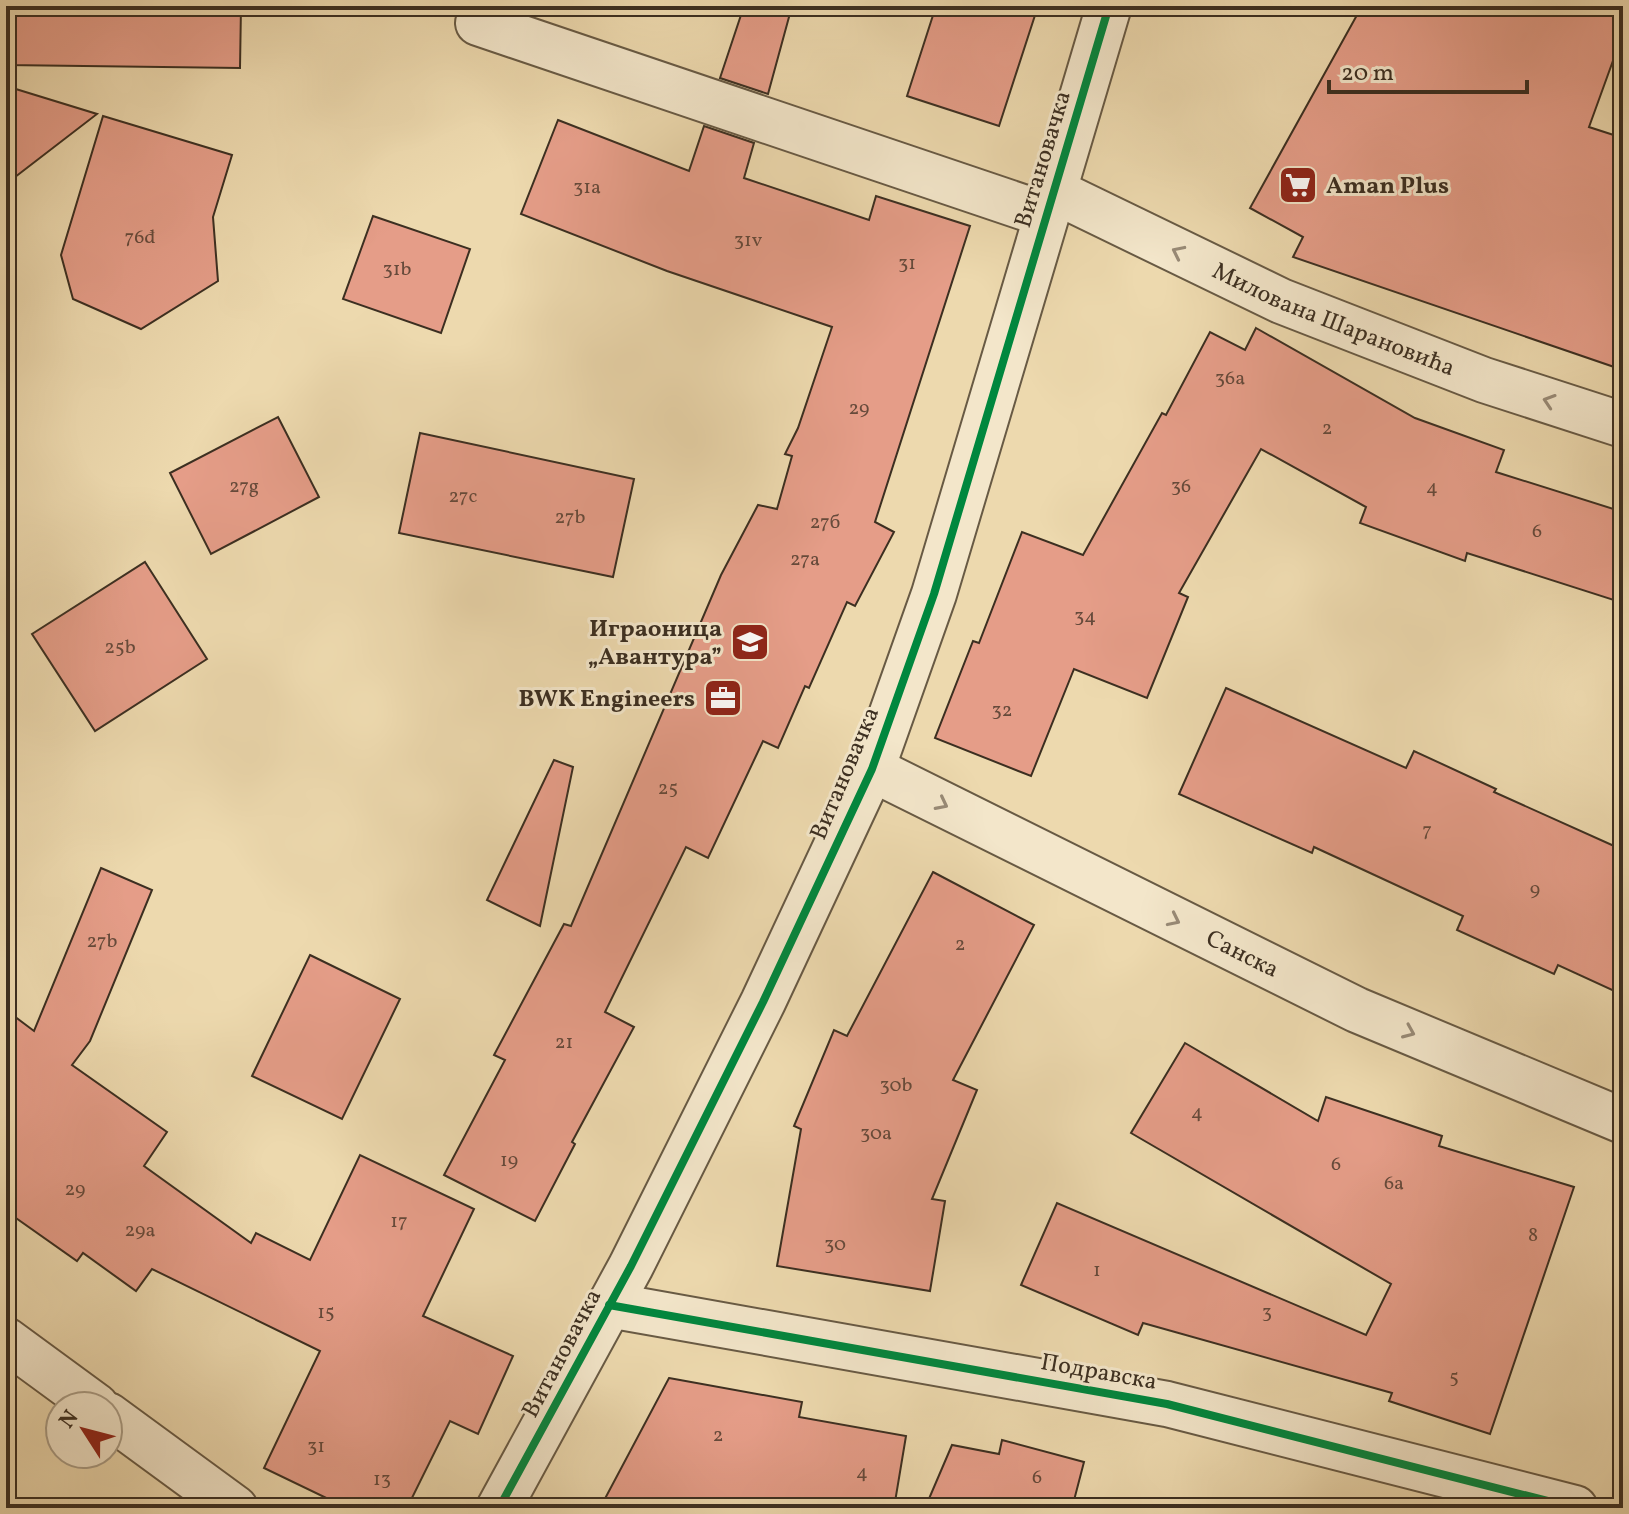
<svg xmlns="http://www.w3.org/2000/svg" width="1629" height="1514" font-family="Vollkorn,serif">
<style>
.building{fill:#e59d88;stroke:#3c2f21;stroke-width:2}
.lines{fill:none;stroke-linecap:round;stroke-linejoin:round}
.minor-casing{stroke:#685a44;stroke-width:48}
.minor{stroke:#f3e6ca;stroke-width:44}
.cycleway-casing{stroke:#f3e6ca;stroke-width:13}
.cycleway{stroke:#00873e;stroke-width:8}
.oneway{stroke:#988a76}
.labels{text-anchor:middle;stroke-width:6;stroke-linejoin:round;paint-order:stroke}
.number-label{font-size:20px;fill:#664a3b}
.street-label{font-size:24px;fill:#3c2f21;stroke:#f3e6ca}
.poi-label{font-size:24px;font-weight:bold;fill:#3c2f21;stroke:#f3e6ca;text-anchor:end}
</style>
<rect width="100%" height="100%" fill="#edd9ae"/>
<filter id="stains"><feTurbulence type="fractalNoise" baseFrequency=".0025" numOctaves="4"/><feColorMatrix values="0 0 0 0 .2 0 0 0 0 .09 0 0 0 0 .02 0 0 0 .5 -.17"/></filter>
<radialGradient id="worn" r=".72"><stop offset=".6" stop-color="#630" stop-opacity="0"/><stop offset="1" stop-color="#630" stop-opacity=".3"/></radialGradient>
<g class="building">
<polygon points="6,6 241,6 240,68 6,65"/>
<polygon points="744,6 792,6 768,94 720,78"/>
<polygon points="936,6 1038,6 999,126 907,96"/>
<polygon points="1362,6 1623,6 1623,33 1589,127 1623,138 1623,370 1293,257 1303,237 1250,208"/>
<polygon points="6,86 97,114 6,184"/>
<polygon points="103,116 232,155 213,217 218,281 141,329 73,299 61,255"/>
<polygon points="558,120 689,171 704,126 754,143 744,178 869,220 876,196 970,226 875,522 894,532 855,606 847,602 809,688 805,686 778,748 763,741 708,858 686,847 605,1012 634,1027 572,1142 575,1144 535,1221 444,1175 505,1060 494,1055 564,924 571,926 721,575 758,505 777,509 792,456 785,454 798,428 832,327 667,271 521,214"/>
<polygon points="373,216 470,249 441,333 343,299"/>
<polygon points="1256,328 1415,418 1504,450 1496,472 1623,512 1623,603 1467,553 1465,561 1360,523 1366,507 1261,449 1179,593 1188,597 1147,698 1074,669 1031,776 935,738 973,641 979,643 1022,532 1083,555 1162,413 1166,415 1210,332 1245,350"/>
<polygon points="278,417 319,497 211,554 170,473"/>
<polygon points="420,433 634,479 613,577 399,533"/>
<polygon points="145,562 207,659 95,731 32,634"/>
<polygon points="1226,688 1406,768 1414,751 1496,789 1494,792 1623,850 1623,995 1558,965 1554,974 1457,930 1463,916 1314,847 1312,853 1179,794"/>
<polygon points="554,760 573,767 540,926 487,900"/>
<polygon points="101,868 152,890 90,1041 72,1065 167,1132 144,1166 251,1243 256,1233 310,1260 360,1155 474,1209 423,1316 513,1356 478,1434 450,1421 407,1508 347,1508 264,1468 320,1351 152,1269 136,1291 83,1253 77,1261 6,1211 6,1010 34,1031"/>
<polygon points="933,872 1034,925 953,1080 977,1090 932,1199 945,1201 930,1291 777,1266 801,1129 794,1126 834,1030 847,1036"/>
<polygon points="310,955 400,999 342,1119 252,1076"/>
<polygon points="1185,1043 1318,1121 1326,1097 1442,1136 1439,1146 1574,1187 1490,1434 1389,1401 1392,1393 1143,1323 1138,1335 1021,1285 1057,1203 1366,1335 1391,1284 1131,1133"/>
<polygon points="669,1378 802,1402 799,1417 906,1436 894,1508 600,1508"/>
<polygon points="1002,1440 1084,1462 1072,1508 925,1508 952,1445 999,1454"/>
</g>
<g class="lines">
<defs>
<g id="minor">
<polyline points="478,23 1046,215"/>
<path id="s1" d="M1054,191L1281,301L1484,380L1623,425"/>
<path id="s2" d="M872,769L1357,1010L1623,1121"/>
<polyline points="609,1305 1167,1404 1575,1508"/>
<polyline points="6,1340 96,1406"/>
<polyline points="108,1415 235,1508"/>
<polyline points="499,1508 631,1266 763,1002 872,769 934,594 1109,6"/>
</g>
</defs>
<use href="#minor" class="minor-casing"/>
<use href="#minor" class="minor"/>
<defs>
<g id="cycleway">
<polyline points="609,1305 1167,1404 1575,1508"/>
<polyline points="499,1508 631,1266 763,1002 872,769 934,594 1109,6"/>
</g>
</defs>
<use href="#cycleway" class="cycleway-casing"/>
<use href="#cycleway" class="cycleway"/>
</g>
<defs><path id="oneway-chevron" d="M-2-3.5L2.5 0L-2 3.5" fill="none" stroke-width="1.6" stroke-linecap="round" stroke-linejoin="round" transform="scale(2)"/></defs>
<g class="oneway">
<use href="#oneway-chevron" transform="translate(1178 252) rotate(-154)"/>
<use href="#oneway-chevron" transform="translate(1549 401) rotate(-162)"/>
<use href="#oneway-chevron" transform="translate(942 804) rotate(27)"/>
<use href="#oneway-chevron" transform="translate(1174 920) rotate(26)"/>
<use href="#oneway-chevron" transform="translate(1409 1032) rotate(23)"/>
</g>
<defs>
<symbol id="supermarket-square" viewBox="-11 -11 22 22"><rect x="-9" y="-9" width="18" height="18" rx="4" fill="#8f2418" stroke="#f3e6ca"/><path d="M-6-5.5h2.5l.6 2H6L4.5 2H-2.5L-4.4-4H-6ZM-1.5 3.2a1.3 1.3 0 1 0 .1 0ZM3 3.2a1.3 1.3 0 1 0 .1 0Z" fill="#fff"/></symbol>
<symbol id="school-square" viewBox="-11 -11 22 22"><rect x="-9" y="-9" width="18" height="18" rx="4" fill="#8f2418" stroke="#f3e6ca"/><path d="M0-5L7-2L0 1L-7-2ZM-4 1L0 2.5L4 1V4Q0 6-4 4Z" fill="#fff"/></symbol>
<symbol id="office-square" viewBox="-11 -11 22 22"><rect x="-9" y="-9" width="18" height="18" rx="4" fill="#8f2418" stroke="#f3e6ca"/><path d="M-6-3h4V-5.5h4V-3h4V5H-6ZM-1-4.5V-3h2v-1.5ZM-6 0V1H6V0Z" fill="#fff"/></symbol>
</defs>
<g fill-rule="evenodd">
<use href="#supermarket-square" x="1276" y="163" width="44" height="44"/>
<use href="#school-square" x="728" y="620" width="44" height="44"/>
<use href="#office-square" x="701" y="676" width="44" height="44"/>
</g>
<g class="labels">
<g class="number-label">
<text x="587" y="193">31a</text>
<text x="140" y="243">76đ</text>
<text x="748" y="246">31v</text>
<text x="907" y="269">31</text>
<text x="397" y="275">31b</text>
<text x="1230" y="384">36a</text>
<text x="859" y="414">29</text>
<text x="1327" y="434">2</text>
<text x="244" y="492">27g</text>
<text x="1181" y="492">36</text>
<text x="1432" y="493">4</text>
<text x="463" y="502">27c</text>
<text x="570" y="523">27b</text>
<text x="825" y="528">27б</text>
<text x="1537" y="537">6</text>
<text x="805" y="565">27a</text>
<text x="1085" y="622">34</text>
<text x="120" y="653">25b</text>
<text x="1002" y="716">32</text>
<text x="668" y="794">25</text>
<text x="1427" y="836">7</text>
<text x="1535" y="895">9</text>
<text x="102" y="947">27b</text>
<text x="960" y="950">2</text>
<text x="564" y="1048">21</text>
<text x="896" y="1091">30b</text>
<text x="1197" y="1118">4</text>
<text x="876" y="1139">30a</text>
<text x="509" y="1166">19</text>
<text x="1336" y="1170">6</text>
<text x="1394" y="1189">6a</text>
<text x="75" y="1195">29</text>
<text x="399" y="1227">17</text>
<text x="140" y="1236">29a</text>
<text x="1533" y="1241">8</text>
<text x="835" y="1250">30</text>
<text x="1097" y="1276">1</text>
<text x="326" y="1318">15</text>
<text x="1267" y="1318">3</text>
<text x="1454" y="1383">5</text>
<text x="718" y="1441">2</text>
<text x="316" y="1452">31</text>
<text x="862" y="1478">4</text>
<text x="1037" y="1483">6</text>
<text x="382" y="1485">13</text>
</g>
<g class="street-label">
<text transform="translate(1042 159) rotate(-73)" y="8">Витановачка</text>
<text dy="8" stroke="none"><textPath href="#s1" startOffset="308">Милована Шарановића</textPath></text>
<text transform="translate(844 773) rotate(-67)" y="8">Витановачка</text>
<text dy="8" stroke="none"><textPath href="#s2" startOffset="414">Санска</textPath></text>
<text transform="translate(561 1353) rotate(-62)" y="8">Витановачка</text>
<text transform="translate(1099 1371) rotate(10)" y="8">Подравска</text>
</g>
<g class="poi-label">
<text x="1326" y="193" text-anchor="start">Aman Plus</text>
<text x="722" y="636">Играоница<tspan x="722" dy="28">„Авантура”</tspan></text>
<text x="695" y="706">BWK Engineers</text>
</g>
</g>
<rect width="1629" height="1514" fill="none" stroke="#edd9ae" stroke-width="32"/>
<rect x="8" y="8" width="1613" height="1498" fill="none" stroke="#3c2f21" stroke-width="4"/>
<rect x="16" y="16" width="1597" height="1482" fill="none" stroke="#3c2f21" stroke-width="2"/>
<g transform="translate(84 1430) rotate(306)"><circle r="38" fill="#f3e6ca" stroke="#aa9d86" stroke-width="2"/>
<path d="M0-6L14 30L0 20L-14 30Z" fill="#8f2418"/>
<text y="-12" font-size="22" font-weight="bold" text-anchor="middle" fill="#3c2f21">N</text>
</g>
<path d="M1329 80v12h198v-12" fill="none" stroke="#3c2f21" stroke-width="4"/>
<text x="1341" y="80" font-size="24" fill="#3c2f21" stroke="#f3e6ca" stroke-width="6" paint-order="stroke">20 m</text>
<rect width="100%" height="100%" filter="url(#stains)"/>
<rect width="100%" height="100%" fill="url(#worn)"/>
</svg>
